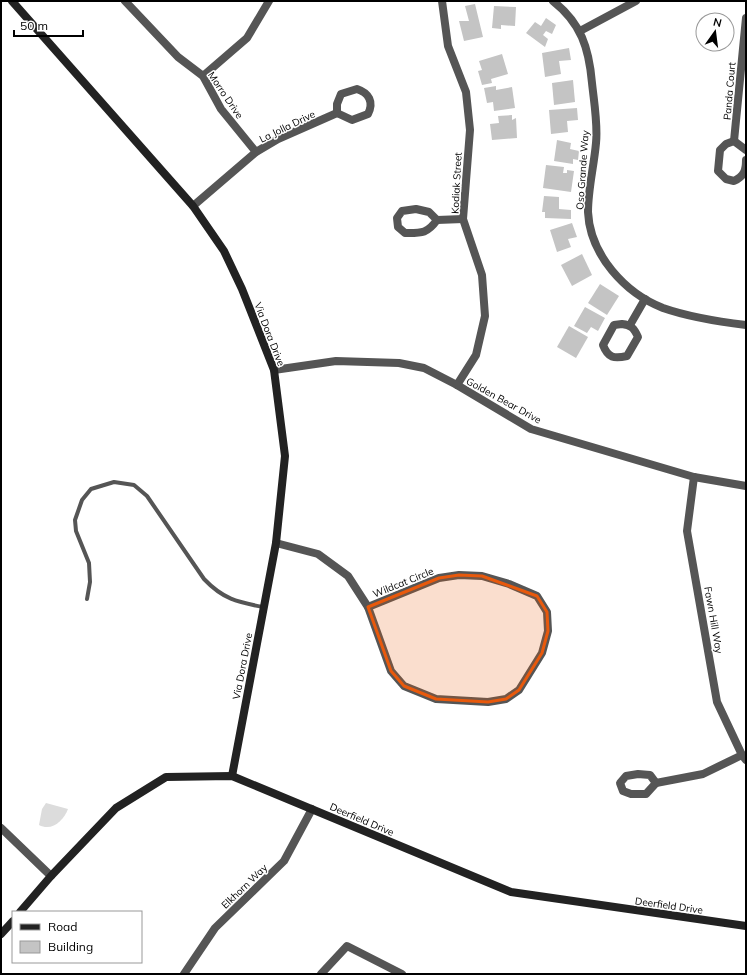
<svg xmlns="http://www.w3.org/2000/svg" width="747" height="975" font-family="Mulish,sans-serif">
<style>
.green{fill:#dcdcdc}
.building{fill:#c4c4c4}
.lines{fill:none;stroke-linecap:round;stroke-linejoin:round}
.lane{stroke:#555;stroke-width:4}
.street{stroke:#555;stroke-width:8}
.secondary{stroke:#222;stroke-width:8}
.marked{fill:#e8590c;fill-opacity:0.2;stroke:#e8590c;stroke-width:3;stroke-linejoin:round}
.labels{text-anchor:middle;stroke-width:3;stroke-linejoin:round;paint-order:stroke}
.street-label{font-size:10px;fill:#000;stroke:#fff}
</style>
<rect width="100%" height="100%" fill="#fff"/>
<path class="green" d="M46,803L68,809C64,820 52,832 39,825L42,809Z"/>
<g class="building">
<polygon points="475,4 483,37 464,41 459,21 469,21 465,6"/>
<polygon points="494,6 516,7 515,26 501,25 501,29 492,28"/>
<polygon points="546,18 556,25 552,34 546,31 543,35 548,39 545,47 526,33 535,22 541,26"/>
<polygon points="569,48 571,60 559,61 561,74 545,77 542,53"/>
<polygon points="502,54 508,74 491,79 492,83 482,85 478,71 482,70 479,61"/>
<polygon points="573,80 575,102 554,105 552,83"/>
<polygon points="496,86 496,90 512,87 515,108 494,111 493,102 487,103 484,88"/>
<polygon points="577,108 578,120 567,121 568,132 551,134 549,110"/>
<polygon points="512,115 512,120 516,118 517,138 492,140 490,124 499,123 498,116"/>
<polygon points="557,140 571,143 570,149 579,151 578,160 573,159 573,164 554,161"/>
<polygon points="546,165 564,167 563,173 567,173 567,170 574,171 571,192 543,188"/>
<polygon points="544,196 559,197 559,209 571,210 571,219 545,218 545,212 542,212"/>
<polygon points="572,223 577,237 568,239 571,247 557,252 550,230"/>
<polygon points="582,254 592,275 572,286 561,265"/>
<polygon points="600,284 619,296 607,315 588,303"/>
<polygon points="585,307 605,318 598,331 591,327 587,333 574,326"/>
<polygon points="569,326 588,337 576,358 557,347"/>
</g>
<g class="lines">
<path class="lane" d="M87,599L90,582L89,563L76,531L75,520L82,500L91,489L114,482L134,485L147,496L204,579C223,599 237,602 263,607"/>
<g class="street">
<polyline points="125,1 178,57 203,76 221,109 256,152"/>
<polyline points="442,1 448,46 466,92 470,130 463,219 482,275 485,316 476,355 457,385"/>
<path d="M553,1C581,23 589,48 592,83C594,102 598,124 596,143C594,166 588,189 588,212C590,255 625,293 663,308C686,316 721,322 746,325"/>
<polyline points="580,31 636,1"/>
<polyline points="203,76 247,38 269,1"/>
<path d="M357,89C369,93 374,102 368,114L352,120L337,113V104L341,94Z"/>
<polyline points="734,141 746,18"/>
<path d="M746,150L734,141L726,144L720,150L718,171L726,179L734,181C744,176 746,171 746,160"/>
<polyline points="193,206 256,152 278,139 337,113"/>
<path d="M416,209L429,212L437,220C427,234 421,233 405,233L398,227L397,218L402,211Z"/>
<polyline points="437,220 463,219"/>
<path d="M622,324C631,325 634,328 638,337L627,356C614,359 608,358 603,345L614,325Z"/>
<polyline points="630,325 645,299"/>
<polyline points="274,370 336,361 399,363 424,368 457,385 531,429 694,477 746,486"/>
<polyline points="694,477 687,531 717,702 742,755 746,760"/>
<polyline points="276,543 318,554 348,576 368,607"/>
<polygon points="459,575 482,576 509,584 537,596 547,612 548,631 542,653 519,690 506,699 488,702 436,699 404,686 391,671 368,607 439,578"/>
<polygon points="638,774 650,775 656,783 646,794 631,794 623,791 620,783 626,776"/>
<polyline points="656,783 703,774 742,755"/>
<polyline points="1,828 51,876"/>
<polyline points="184,974 215,928 284,861 312,809"/>
<polyline points="321,974 347,946 402,974"/>
</g>
<g class="secondary">
<polyline points="12,1 193,206 224,251 242,289 274,370 285,456 276,543 232,776"/>
<polyline points="20,912 51,876 116,808 166,777 232,776 511,892 746,926"/>
<polyline points="1,934 13,921"/>
</g>
</g>
<path class="marked" d="M459,575L482,576L537,596L547,612L548,631L542,653L519,690L506,699L488,702L436,699L404,686L391,671L368,607L439,578Z"/>
<g class="labels">
<g class="street-label">
<text transform="translate(729 91) rotate(-85)" y="4">Panda Court</text>
<text transform="translate(226 95) rotate(56)" y="4">Morro Drive</text>
<text transform="translate(287 126) rotate(-26)" y="4">La Jolla Drive</text>
<text transform="translate(582 170) rotate(-86)" y="4">Oso Grande Way</text>
<text transform="translate(456 183) rotate(-87)" y="4">Kodiak Street</text>
<text transform="translate(270 334) rotate(69)" y="4">Via Dora Drive</text>
<text transform="translate(504 400) rotate(29)" y="4">Golden Bear Drive</text>
<text transform="translate(403 582) rotate(-22)" y="4">Wildcat Circle</text>
<text transform="translate(714 620) rotate(80)" y="4">Fawn Hill Way</text>
<text transform="translate(242 666) rotate(-79)" y="4">Via Dora Drive</text>
<text transform="translate(362 819) rotate(23)" y="4">Deerfield Drive</text>
<text transform="translate(244 886) rotate(-44)" y="4">Elkhorn Way</text>
<text transform="translate(669 905) rotate(8)" y="4">Deerfield Drive</text>
</g>
</g>
<rect width="747" height="975" fill="none" stroke="#000000" stroke-width="4"/>
<rect x="12" y="911" width="130" height="52" fill="#ffffff" stroke="#999999"/>
<rect x="20" y="924" width="20" height="6" fill="#222222" stroke="#999999"/>
<text x="48" y="931" font-size="12" fill="#000000">Road</text>
<rect x="20" y="941" width="20" height="12" fill="#c4c4c4" stroke="#999999"/>
<text x="48" y="951" font-size="12" fill="#000000">Building</text>
<g transform="translate(715 32) rotate(14)"><circle r="19" fill="#ffffff" stroke="#999999"/>
<path d="M0-3L7 15L0 10L-7 15Z" fill="#000000"/>
<text y="-6" font-size="11" font-weight="bold" text-anchor="middle" fill="#000000">N</text>
</g>
<path d="M14 30v6h69v-6" fill="none" stroke="#000000" stroke-width="2"/>
<text x="20" y="30" font-size="12" fill="#000000" stroke="#ffffff" stroke-width="3" paint-order="stroke">50 m</text>
</svg>
